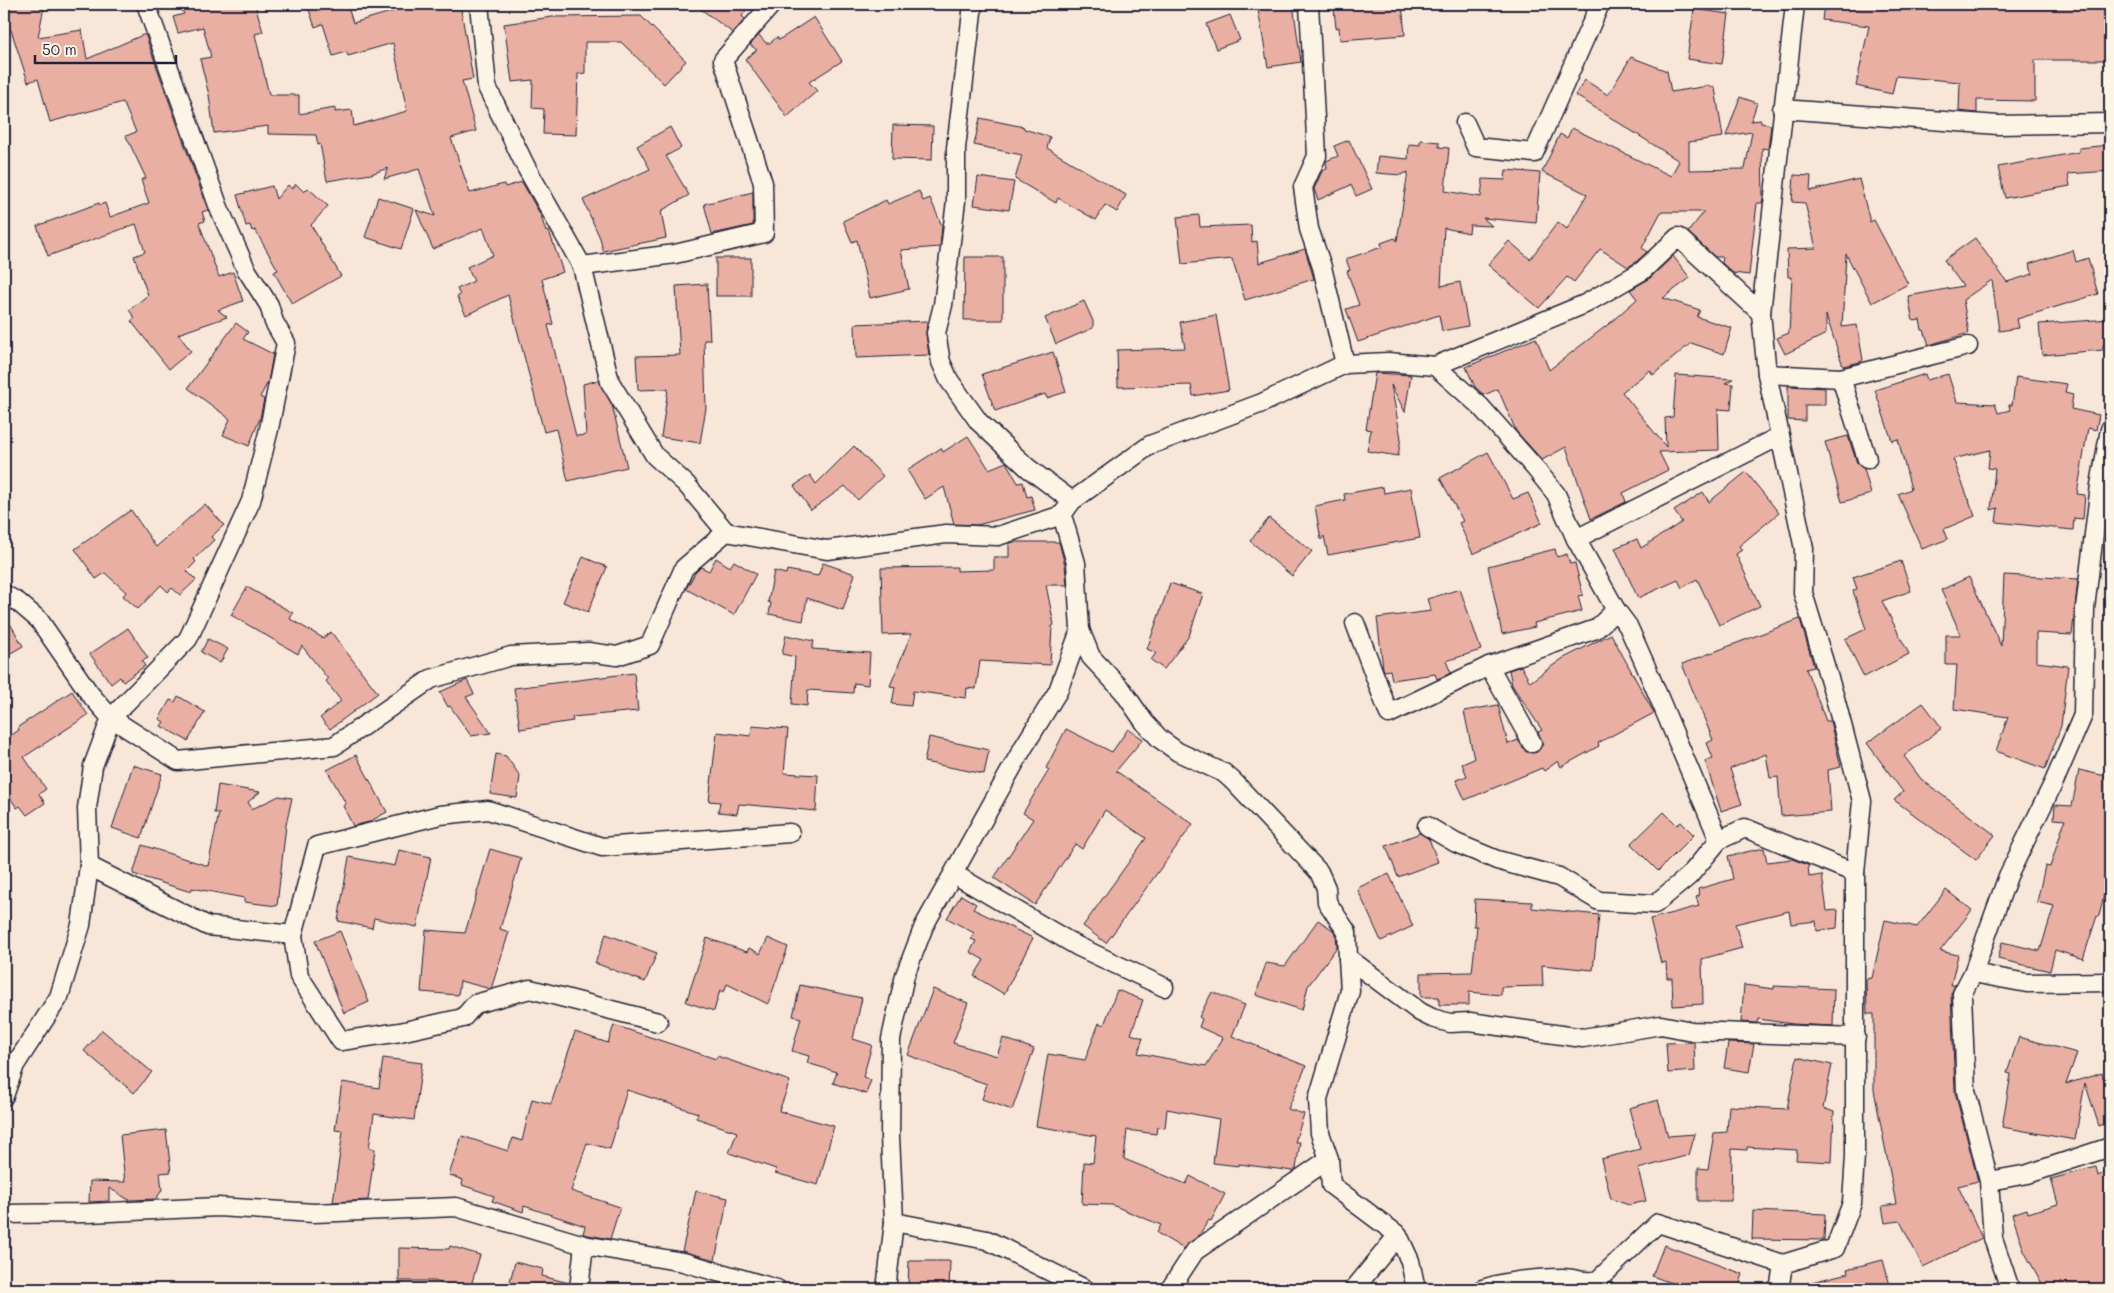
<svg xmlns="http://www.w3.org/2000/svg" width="2114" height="1293" font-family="Mali,sans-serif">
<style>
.building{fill:#e9afa3;stroke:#22223b}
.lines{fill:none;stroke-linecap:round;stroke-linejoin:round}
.street-casing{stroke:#22223b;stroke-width:21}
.street{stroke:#fcf5e5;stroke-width:18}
</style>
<rect width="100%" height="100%" fill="#f8e7d8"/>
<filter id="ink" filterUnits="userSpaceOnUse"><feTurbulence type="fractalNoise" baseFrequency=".02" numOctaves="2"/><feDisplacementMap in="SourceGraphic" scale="10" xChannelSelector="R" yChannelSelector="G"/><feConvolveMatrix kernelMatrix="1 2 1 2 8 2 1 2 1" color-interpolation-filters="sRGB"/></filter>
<g filter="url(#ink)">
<g class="building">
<polygon points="4,4 29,4 44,7 38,37 82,30 87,59 145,34 208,210 202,212 205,221 199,223 219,277 233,272 243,301 218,310 227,317 178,334 191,351 169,369 131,321 135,318 129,310 148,295 134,256 145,252 136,224 48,256 37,226 99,203 100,205 105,203 110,217 149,203 141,180 146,178 126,136 136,132 123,102 50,122 38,79 28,82 11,30 4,28"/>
<polygon points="179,4 255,4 263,32 255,34 269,95 299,95 299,114 335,108 335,112 352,110 354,126 407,111 393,43 348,56 346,52 333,56 323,24 315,27 307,4 347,4 353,23 394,11 393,4 460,4 473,79 462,81 476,131 451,138 470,193 504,184 505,187 522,182 541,216 546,232 549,231 563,272 542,279 553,324 548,325 576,436 586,435 583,384 599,380 612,405 627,467 568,481 556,429 544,432 508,295 466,315 457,297 460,295 457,289 474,281 467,267 493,255 483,228 433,249 416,210 435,216 419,169 384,179 388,168 371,174 327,181 320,144 318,145 316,135 268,134 268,126 214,133 209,95 200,59 211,57 203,27 178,33 173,17 184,14"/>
<polygon points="694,4 737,4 746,10 742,16 745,19 733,33"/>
<polygon points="1257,4 1293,4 1301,62 1268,67"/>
<polygon points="1337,4 1402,4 1405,35 1340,40 1339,27 1336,28 1334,9 1337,9"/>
<polygon points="1824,4 1922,4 1973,8 1974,4 2108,4 2110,60 2035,60 2035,101 1977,100 1977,113 1959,111 1960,82 1896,76 1892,94 1856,86 1869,26 1822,20"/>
<polygon points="1694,9 1729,14 1722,64 1687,59"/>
<polygon points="1230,15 1240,40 1216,49 1206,24"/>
<polygon points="641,16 686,61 664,84 621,42 585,42 585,73 578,74 576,135 543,134 544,109 532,108 533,80 512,82 504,24 552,17"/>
<polygon points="814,17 842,61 809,82 817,91 787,117 745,59 757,50 750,45 759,35 766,43 770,43 777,37 779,40"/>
<polygon points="1631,57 1667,71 1671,92 1708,86 1715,88 1723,137 1689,142 1689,170 1745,169 1752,132 1726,136 1740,97 1757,103 1751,121 1761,120 1761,123 1771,125 1768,149 1762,148 1763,198 1762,203 1757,203 1749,275 1733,273 1722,263 1723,257 1715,257 1688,232 1704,212 1661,212 1642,248 1647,252 1636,262 1628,267 1600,249 1574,282 1567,277 1539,308 1488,265 1509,241 1530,259 1558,222 1567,229 1587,194 1542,172 1560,134 1567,138 1572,128 1671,176 1679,161 1575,95 1585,80 1608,95"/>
<polygon points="980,118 1024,127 1024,129 1050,137 1047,148 1126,195 1117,212 1105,205 1096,220 1058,198 1056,203 1015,179 1022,155 974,145"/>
<polygon points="893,125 933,126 932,160 892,159"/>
<polygon points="670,127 681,148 666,156 689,195 661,211 666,238 603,251 600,238 583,200 650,169 637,146"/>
<polygon points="1349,140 1372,189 1356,196 1351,185 1318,200 1314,189 1322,171 1327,169 1326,161 1338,156 1334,146"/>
<polygon points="1420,140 1439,142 1439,147 1449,148 1445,191 1481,197 1483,179 1505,180 1506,170 1540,173 1536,223 1483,218 1492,226 1470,225 1469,233 1444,228 1441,286 1460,282 1468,326 1442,331 1439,315 1358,342 1346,309 1359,305 1347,271 1350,270 1346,259 1382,247 1381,243 1395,238 1397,241 1408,172 1401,175 1376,173 1378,156 1408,159 1409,144 1420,145"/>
<polygon points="2110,145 2110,171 2068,174 2070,186 2005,198 1998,167 2079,152 2079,148"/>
<polygon points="1794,175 1811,176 1810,191 1859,179 1870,222 1874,220 1908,284 1872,303 1846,254 1842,327 1857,325 1863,360 1860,362 1843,366 1826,315 1826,334 1785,354 1777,338 1789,333 1792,277 1788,277 1787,249 1816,248 1805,203 1792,202"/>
<polygon points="978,177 1014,182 1009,210 974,205"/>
<polygon points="296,184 304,192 308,188 328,206 311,225 341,276 292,304 274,272 278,270 255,230 252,231 250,225 246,226 237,195 272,186 276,199 288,185 292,189"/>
<polygon points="919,191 923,201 930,198 942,226 940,247 901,250 909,289 870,298 857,240 852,242 843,221 886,200 888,204"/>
<polygon points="753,192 753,225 712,234 704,204"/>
<polygon points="378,197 414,209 401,249 365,237"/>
<polygon points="1199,215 1200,227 1251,225 1252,242 1257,241 1259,263 1305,249 1314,279 1245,300 1232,259 1182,264 1177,217"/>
<polygon points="1975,238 2007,282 2033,274 2029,264 2073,250 2076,262 2088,258 2098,294 2017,319 2019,328 1999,331 1992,280 1963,300 1969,333 1929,345 1924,330 1922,330 1920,320 1913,321 1908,296 1963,286 1944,260"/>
<polygon points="1673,256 1690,278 1663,298 1700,310 1697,317 1732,328 1724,354 1691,343 1653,375 1650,370 1622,392 1666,447 1665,418 1673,417 1676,375 1733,379 1725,383 1733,384 1731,410 1718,409 1719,450 1659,452 1668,470 1623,493 1626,502 1591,519 1566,447 1542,460 1516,431 1498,389 1484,395 1475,387 1466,367 1536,338 1549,370 1610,323 1637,299 1630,290 1649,279"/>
<polygon points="965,257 1003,257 1003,320 964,320"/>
<rect x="716" y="258" width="35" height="38"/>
<polygon points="707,284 710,340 704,340 706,408 700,443 661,437 668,389 638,390 636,356 680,355 676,286"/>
<polygon points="1084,301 1093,321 1093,328 1056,344 1045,318"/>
<polygon points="1216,315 1229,390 1193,396 1191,385 1118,387 1117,350 1185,348 1180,322"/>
<polygon points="2110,319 2110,344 2103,345 2103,350 2042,355 2039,324"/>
<polygon points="927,321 926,334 929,355 856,358 855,324"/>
<polygon points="236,323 248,332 243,339 273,354 268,382 260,397 264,399 260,418 249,446 223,435 230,419 188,388"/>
<polygon points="1053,352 1066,392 1047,398 1045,394 995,411 982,374"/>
<polygon points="1375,373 1411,375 1405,412 1391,385 1401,438 1398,456 1367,451 1371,430 1366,429"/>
<polygon points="1925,374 1927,380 1948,374 1957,402 1995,404 1998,413 2010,410 2009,405 2012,405 2016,377 2067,384 2065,392 2073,394 2071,409 2099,415 2096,430 2088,428 2077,494 2085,495 2083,519 2074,518 2073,530 1996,522 1998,508 1991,510 1995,469 1988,468 1990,450 1953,459 1975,516 1944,529 1948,539 1922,549 1898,494 1911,489 1898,439 1892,441 1875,390"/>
<polygon points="1788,386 1825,388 1825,405 1805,405 1805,421 1788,420"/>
<polygon points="968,436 989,469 1006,462 1018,483 1023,482 1027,497 1031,496 1035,510 977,525 954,524 944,487 925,499 907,470 941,448 943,452"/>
<polygon points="1848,436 1857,463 1864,469 1871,494 1842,502 1825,442"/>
<polygon points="854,446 883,476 858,500 845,486 811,510 794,486 810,475 816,484"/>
<polygon points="1488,452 1513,499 1528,493 1542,523 1473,554 1459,523 1463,521 1440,478"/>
<polygon points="1746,472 1779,513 1739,546 1742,550 1736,554 1760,606 1719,625 1697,579 1682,588 1678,580 1638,598 1615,548 1637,539 1641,548 1682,522 1674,511 1703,492 1709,502"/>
<polygon points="1383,487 1384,493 1411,488 1420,538 1328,555 1324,536 1321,540 1315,506 1345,500 1344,494"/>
<polygon points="205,504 224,525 211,537 214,540 194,559 196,562 187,571 196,580 180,595 172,588 168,592 161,585 138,609 123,596 126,592 105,573 96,579 75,549 131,510 156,547"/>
<polygon points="1269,518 1312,551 1292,576 1250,541"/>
<polygon points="1013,542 1059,542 1065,565 1067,585 1046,585 1054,625 1052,626 1050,665 980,661 976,689 967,688 966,698 913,691 911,706 892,704 895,687 890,686 911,634 883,635 881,568 957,567 957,571 994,570 994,557 1009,557 1009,544"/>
<polygon points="1555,549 1557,557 1567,554 1570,564 1575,563 1583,595 1578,596 1582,611 1534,623 1535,627 1502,634 1488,566"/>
<polygon points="583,557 607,567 588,612 563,602"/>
<polygon points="716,558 730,567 734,561 756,574 734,615 686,589 695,573 701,567 709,571"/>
<polygon points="1901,561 1911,591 1882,601 1909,654 1864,677 1845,639 1866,629 1853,591 1857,589 1853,577"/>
<polygon points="823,563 855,574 843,610 807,598 803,621 769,614 771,603 768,602 774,571 786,574 787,570 818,576"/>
<polygon points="2004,575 2078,579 2072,635 2036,633 2036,662 2068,666 2061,726 2045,769 1996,751 2008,717 1954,709 1957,665 1946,665 1946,635 1961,635 1941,590 1969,577 2001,646"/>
<polygon points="1170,583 1203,594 1189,636 1164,669 1151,660 1156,653 1147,649"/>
<polygon points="247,587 293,613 290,619 323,638 331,632 378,693 330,729 320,718 341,701 326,681 328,679 302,646 298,654 231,615"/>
<polygon points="1460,589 1481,650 1446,661 1451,673 1437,679 1435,674 1392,680 1390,670 1384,671 1383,668 1377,618 1431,611 1427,599"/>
<polygon points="4,613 23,646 4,657"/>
<polygon points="1800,619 1814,667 1806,669 1826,721 1830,721 1841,767 1828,770 1831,812 1781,816 1778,777 1770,778 1766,754 1730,769 1742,804 1721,811 1705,761 1713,758 1707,743 1713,740 1682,664"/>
<polygon points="128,628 148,658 142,661 145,666 123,682 120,677 111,684 90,654"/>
<polygon points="1611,634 1654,713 1598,743 1599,746 1561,767 1558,761 1544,771 1542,768 1465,800 1456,780 1467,776 1462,764 1474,759 1464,711 1498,705 1508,744 1518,740 1526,752 1537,752 1543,744 1538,732 1542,730 1512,685 1509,670 1521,666 1530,682 1562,659"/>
<polygon points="786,635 814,641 812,649 870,653 868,685 854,683 853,693 808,690 807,706 792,704 795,657 782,654"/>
<polygon points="208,639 228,649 220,663 201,652"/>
<polygon points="634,673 638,711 572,717 573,721 520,729 514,688"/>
<polygon points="467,680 474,694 466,697 491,733 471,736 450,706 448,707 440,692"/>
<polygon points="72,691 88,715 24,757 46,789 39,794 45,803 27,815 20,806 17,808 4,789 4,740 19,730 18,727"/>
<polygon points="178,696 205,712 188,741 161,726 164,722 159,719 170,700 175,702"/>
<polygon points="1923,703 1942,728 1904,756 1921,779 1995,835 1976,860 1894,800 1903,792 1867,743"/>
<polygon points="752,726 788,729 784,773 818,775 816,811 739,804 737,814 718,812 720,802 709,801 717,732 751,736"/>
<polygon points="1066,729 1112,752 1128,729 1143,739 1116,771 1193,824 1106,943 1083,926 1146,838 1105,810 1082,849 1075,844 1035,905 994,878 1033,819 1023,813 1049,770 1046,768"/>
<polygon points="929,737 989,750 984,774 924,762"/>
<polygon points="496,754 506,756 520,776 517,798 490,794"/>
<polygon points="356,755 387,812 369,822 353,826 343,806 346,804 327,770"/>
<polygon points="133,765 162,774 141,838 112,828"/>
<polygon points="2079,770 2110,777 2110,806 2108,805 2106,834 2110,836 2110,870 2099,916 2097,916 2083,959 2055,950 2050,971 1998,959 2002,942 2040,951 2054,906 2037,902 2045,866 2050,867 2065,820 2054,819 2055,805 2072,806"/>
<polygon points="218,785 260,792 248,802 252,809 279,796 292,798 286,825 277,906 244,902 244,898 192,888 191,892 133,874 142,845 208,866 219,813 214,813"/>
<polygon points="1664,812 1677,825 1681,822 1694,835 1658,871 1631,844"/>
<polygon points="1420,833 1429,839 1438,862 1398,877 1386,846"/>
<polygon points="1764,848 1767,862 1792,859 1808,865 1809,877 1822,875 1827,911 1838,910 1837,928 1817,931 1816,921 1791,924 1789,911 1735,924 1742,948 1702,959 1703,1004 1673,1006 1672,978 1667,978 1666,962 1661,963 1650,919 1699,906 1696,897 1699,896 1698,889 1733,879 1728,856"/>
<polygon points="490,849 521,858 500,929 509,932 491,989 460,981 458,995 421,992 426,930 465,933"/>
<polygon points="399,850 431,857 417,927 374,918 372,928 338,921 349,857 395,866"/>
<polygon points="1389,874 1413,926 1381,941 1357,888"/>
<polygon points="1946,890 1972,910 1940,951 1958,955 1951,985 1955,985 1951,994 1955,1092 1978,1181 1958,1186 1982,1238 1923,1267 1900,1221 1885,1223 1882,1206 1896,1204 1874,1090 1874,1014 1867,1014 1866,979 1872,978 1885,920 1917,927"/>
<polygon points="961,895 976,904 973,909 1033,938 1004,994 974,976 984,960 970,952 976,941 971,939 974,933 947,918"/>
<polygon points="1475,899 1532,902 1532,908 1599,915 1593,970 1542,965 1543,986 1501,987 1501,995 1469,992 1469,1005 1439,1005 1439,997 1421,997 1421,973 1472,972 1477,926 1474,926"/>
<polygon points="1318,920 1333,930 1336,935 1337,947 1308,986 1302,1010 1256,995 1266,963 1285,966"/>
<polygon points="340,931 369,1002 344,1013 315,941"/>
<polygon points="606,934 657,953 645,982 595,963"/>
<polygon points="707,938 747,952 749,948 760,954 768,938 788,947 768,1004 727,984 724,992 720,990 714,1011 686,1002"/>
<polygon points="800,985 862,998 853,1039 872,1045 863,1077 871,1080 866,1094 833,1083 837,1072 807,1063 809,1056 792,1051 801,1018 793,1016"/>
<polygon points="1744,985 1774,989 1774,986 1834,989 1833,1026 1793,1024 1758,1019 1757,1023 1741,1022"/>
<polygon points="933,989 968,1003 953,1043 997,1056 1003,1038 1034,1049 1012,1110 982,1099 987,1084 945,1070 908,1055"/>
<polygon points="1117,990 1143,1000 1131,1034 1143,1038 1138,1053 1206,1066 1223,1038 1199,1027 1202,1019 1199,1017 1212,992 1245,1005 1232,1036 1306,1066 1288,1109 1304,1114 1295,1142 1300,1142 1296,1169 1293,1171 1239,1164 1239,1166 1213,1163 1219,1119 1167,1109 1165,1128 1157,1127 1156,1134 1127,1130 1124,1159 1186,1184 1190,1176 1225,1194 1211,1221 1209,1220 1199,1235 1184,1249 1157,1233 1161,1225 1112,1205 1082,1204 1084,1162 1093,1163 1096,1136 1036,1126 1048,1054 1085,1060 1099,1023 1104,1025"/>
<polygon points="614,1025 716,1059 717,1056 790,1081 779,1111 834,1126 818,1185 775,1173 776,1169 729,1153 737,1132 696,1118 698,1113 627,1090 610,1149 587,1143 571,1191 620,1207 610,1239 583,1234 585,1226 524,1206 523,1212 492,1201 494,1196 462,1185 463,1180 449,1175 462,1136 508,1151 513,1138 522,1141 532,1099 551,1104 575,1032 608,1043"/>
<polygon points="102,1030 152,1072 134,1093 84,1051"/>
<polygon points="2019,1037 2077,1053 2066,1084 2102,1073 2103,1078 2110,1075 2110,1122 2099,1126 2085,1083 2075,1140 2002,1127 2011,1074 2007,1073"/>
<polygon points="1694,1042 1695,1071 1668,1073 1666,1043"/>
<polygon points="1728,1043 1754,1044 1749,1072 1724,1068"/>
<polygon points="1797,1057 1832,1065 1823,1108 1834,1112 1832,1162 1796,1160 1797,1150 1747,1147 1747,1150 1732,1149 1731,1201 1698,1201 1698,1168 1708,1169 1714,1133 1727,1132 1729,1106 1787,1109"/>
<polygon points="383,1058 422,1063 414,1120 374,1114 369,1148 375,1149 368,1200 333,1202 343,1131 335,1130 342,1082 379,1088"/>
<polygon points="1658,1100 1668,1136 1695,1134 1689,1155 1638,1169 1646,1201 1629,1205 1611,1199 1601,1159 1640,1149 1629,1108"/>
<polygon points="166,1130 171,1172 160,1173 162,1190 156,1199 129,1200 109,1188 109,1201 89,1202 90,1181 125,1182 120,1135"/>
<polygon points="2096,1167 2098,1176 2110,1169 2110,1289 2045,1289 2024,1251 2012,1214 2027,1209 2028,1213 2058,1204 2051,1179"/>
<polygon points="696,1191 728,1198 715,1260 682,1251"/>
<polygon points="1753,1211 1825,1214 1824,1240 1752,1239"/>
<polygon points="1664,1245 1743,1274 1738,1289 1688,1289 1652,1276"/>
<polygon points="450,1246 480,1255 470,1289 460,1289 434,1281 399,1281 399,1248 449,1249"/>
<polygon points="1883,1260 1891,1289 1804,1289 1804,1284 1848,1273 1847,1269"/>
<polygon points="909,1261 950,1261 949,1289 908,1288"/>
<polygon points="515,1262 543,1269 542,1276 569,1283 569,1289 508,1289"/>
</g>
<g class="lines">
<defs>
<g id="street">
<polyline points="479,4 487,87 526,167 582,266 610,382 655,456 686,484 726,532 827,550 946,534 998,536 1062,515"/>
<polyline points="973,4 956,148 956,201 943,305 936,333 941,362 949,380 979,422 1028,468 1072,501"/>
<polyline points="1309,4 1317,156 1303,187 1309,229 1322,267 1345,364"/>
<polyline points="1782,109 1998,125 2110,123"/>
<polyline points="1465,123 1476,147 1534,153 1600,4"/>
<polyline points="582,266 675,254 764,233 763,183 723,60 772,4"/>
<polyline points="1435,366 1480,406 1535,468 1556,494 1576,539 1780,436"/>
<polyline points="1767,374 1841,378 1968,346"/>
<polyline points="1841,378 1867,459"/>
<polyline points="4,594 18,602 39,620 90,694 111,718 178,761 334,746 431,679 511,656 588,652 617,656 650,645 684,568 726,532"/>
<polyline points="1616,610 1628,626 1644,662 1719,840"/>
<polyline points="1355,623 1389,714 1489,666"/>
<polyline points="1080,630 1091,657 1123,691 1145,723 1160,739 1178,752 1224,773 1233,781 1319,872 1326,888 1327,902 1347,932 1348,958 1420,1012 1432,1018 1450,1023 1470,1022 1583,1038 1661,1025 1692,1031 1856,1037"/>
<polyline points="1532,743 1489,666 1596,629 1616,610 1576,539"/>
<polyline points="1427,826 1456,843 1497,860 1559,877 1599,901 1655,904 1689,876 1719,840 1745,828 1855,873"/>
<polyline points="89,866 208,926 293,935 317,846 440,815 488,810 602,847 790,833"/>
<polyline points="954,874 1077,946 1164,987"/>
<polyline points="293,935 299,976 341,1041 400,1032 463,1018 475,1004 530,989 658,1022"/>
<polyline points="1348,958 1350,991 1318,1099 1320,1133 1329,1159 1331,1185 1398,1235 1410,1261 1416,1289"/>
<polyline points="1973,973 2027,983 2110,982"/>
<polyline points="4,1096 15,1065 59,997 81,925 89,866 87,808 93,766 111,718 188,639 251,501 269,429 286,343 274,322 269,305 246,269 219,208 146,4"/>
<polyline points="1989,1181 2028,1174 2110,1147"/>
<polyline points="4,1214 88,1213 218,1207 314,1213 456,1207 584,1245 683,1262 777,1289"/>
<polyline points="894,1222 987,1240 1085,1289"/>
<polyline points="579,1289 584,1245"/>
<polyline points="886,1289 894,1222 890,1137 891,1039 905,975 924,926 1023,748 1058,691 1080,630 1076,563 1062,515 1072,501 1150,445 1262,403 1345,364 1388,362 1435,366 1585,304 1642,271 1678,237 1761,313"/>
<polyline points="1170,1289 1195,1251 1329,1159"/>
<polyline points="1354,1289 1398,1235"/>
<path d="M1482,1289C1508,1281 1536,1278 1563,1278C1575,1278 1587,1284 1598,1280L1658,1223L1783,1264"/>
<polyline points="1777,1289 1780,1284 1783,1264 1835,1248 1852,1203 1855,1156 1855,873 1862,801 1835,698 1803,593 1804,549 1767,374 1761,313 1795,4"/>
<polyline points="2010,1289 1993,1238 1989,1181 1966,1091 1962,994 1973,973 2008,876 2054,782 2083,715 2085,608 2100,485 2110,429"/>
</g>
</defs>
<use href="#street" class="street-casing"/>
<use href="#street" class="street"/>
</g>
</g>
<rect width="2114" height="1293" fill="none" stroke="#fcf5e5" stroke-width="20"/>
<rect x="10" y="10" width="2094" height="1273" fill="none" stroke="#22223b" stroke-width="2" filter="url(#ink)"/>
<path d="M35 55v8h141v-8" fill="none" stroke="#22223b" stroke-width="2.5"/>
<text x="42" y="55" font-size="15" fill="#22223b" stroke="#fcf5e5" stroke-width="4" paint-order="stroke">50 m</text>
</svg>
